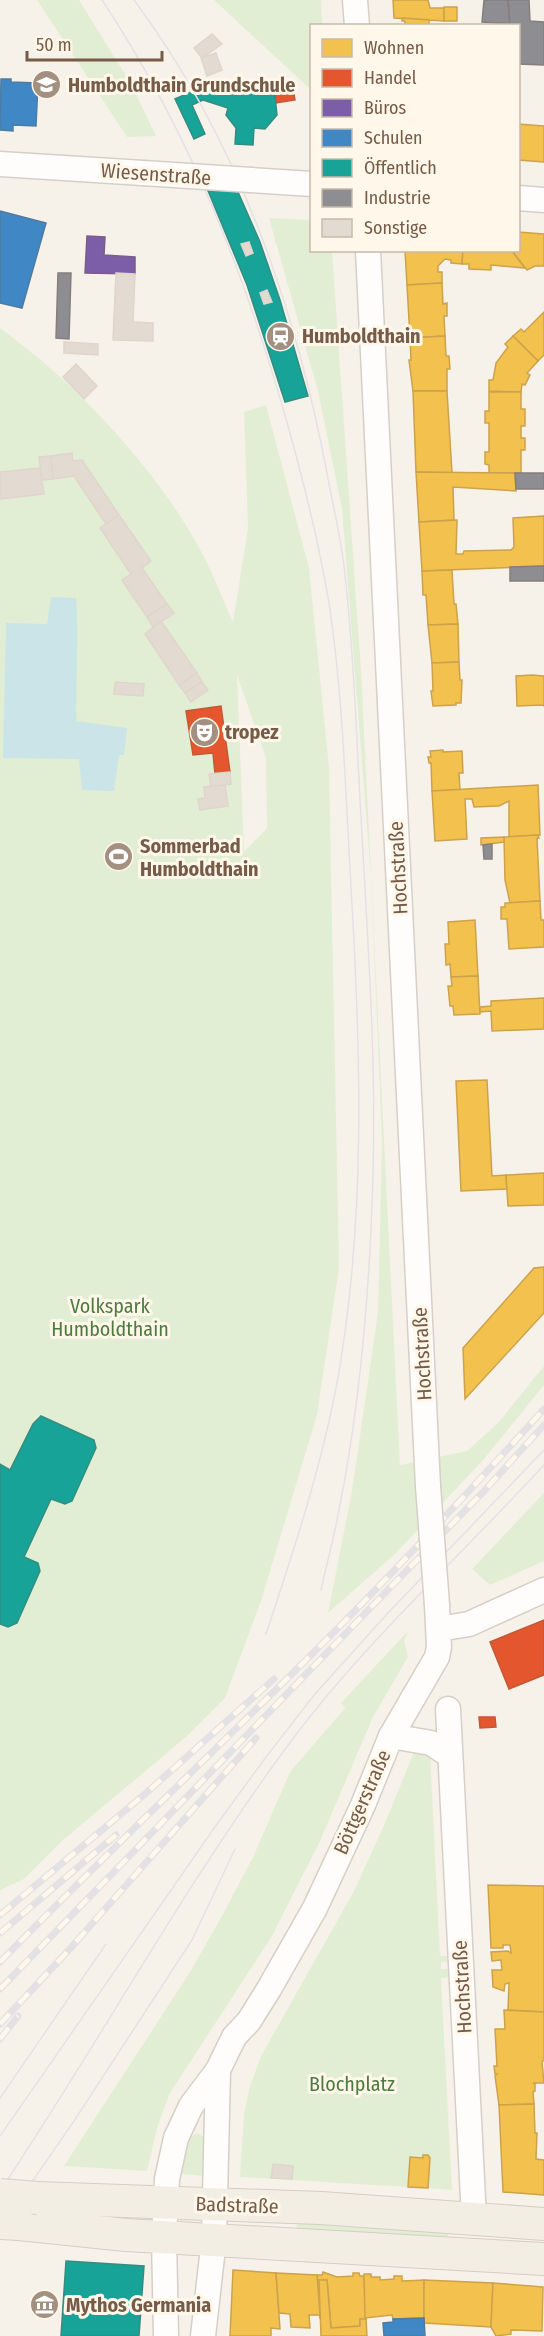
<svg xmlns="http://www.w3.org/2000/svg" width="544" height="2336" font-family="'Fira Sans Condensed',sans-serif">
<style>
.green{fill:#e2eed3;fill-rule:evenodd}
.water{fill:#cae4e8}
.homes{fill:#f2c14e;stroke:#cda24c;stroke-width:1.5}
.shops{fill:#e4572e;stroke:#c35836;stroke-width:1.5}
.offices{fill:#7b5ea7;stroke:#7a5d8a;stroke-width:1.5}
.schools{fill:#3f88c5;stroke:#507aa0;stroke-width:1.5}
.public{fill:#17a398;stroke:#348d80;stroke-width:1.5}
.industry{fill:#8d8d92;stroke:#867e7c;stroke-width:1.5}
.building{fill:#e3dad1;stroke:#e0d5cb;stroke-width:1.5}
.lines{fill:none;stroke-linecap:round;stroke-linejoin:round}
.minor-casing{stroke:#d6cfc7;stroke-width:27}
.major-casing{stroke:#d6cdc5;stroke-width:34}
.minor{stroke:#fefdfc;stroke-width:24}
.major{stroke:#f3eee4;stroke-width:32}
.tram{stroke:#e4e1e5;stroke-width:1.5}
.rail-casing{stroke:#e4e1e5;stroke-width:7}
.rail{stroke:#fff8ea;stroke-width:4.5;stroke-dasharray:14;stroke-linecap:butt}
.minor-bridge-casing{stroke:#d6cfc7;stroke-width:27;stroke-linecap:butt}
.major-bridge-casing{stroke:#d6cdc5;stroke-width:34;stroke-linecap:butt}
.minor-bridge{stroke:#fefdfc;stroke-width:24}
.major-bridge{stroke:#f3eee4;stroke-width:32}
.labels{text-anchor:middle;stroke-width:6;stroke-linejoin:round;paint-order:stroke}
.poi-label{font-size:20px;font-weight:bold;fill:#765b48;stroke:#fff8ea;text-anchor:start}
.street-label{font-size:20px;fill:#765b48;stroke:#fff8ea}
.park-label{font-size:20px;fill:#4e7c40;stroke:#fff8ea}
</style>
<rect width="100%" height="100%" fill="#f7f2e9"/>
<g class="green">
<polygon points="37,0 79,0 131,84 156,136 127,137"/>
<polygon points="214,0 321,0 322,25 312,26 311,85 309,88"/>
<polygon points="269,218 311,220 312,250 332,251 361,670 400,1465 467,1451 498,1423 544,1366 544,1385 484,1459 395,1554 328,1613 352,1491 378,1312 382,1142 371,877 342,509 318,391"/>
<path d="M0,328C76,383 160,472 203,555C214,576 223,600 233,622L248,529L244,412L266,405L309,568L329,767L339,1268L317,1415L261,1601L225,1698L186,1737L63,1840L24,1879L0,1890ZM237,675L266,758L267,828L244,852Z"/>
<polygon points="544,1493 544,1561 490,1585 472,1569"/>
<polygon points="408,1631 404,1640 408,1657 373,1717 320,1841 272,1936 170,2093 158,2125 147,2171 64,2166 190,1972 222,1916 254,1855 290,1772 345,1708 341,1703"/>
<polygon points="415,1750 430,1753 440,1956 453,1956 453,1961 441,1962 441,1969 454,1969 455,1977 441,1978 452,2190 428,2188 430,2158 428,2155 423,2155 423,2158 410,2157 408,2187 240,2177 244,2114 250,2086 261,2056 354,1891 385,1823"/>
<polygon points="197,2133 206,2138 206,2176 180,2174 188,2139"/>
<polygon points="297,2220 448,2231 448,2241 296,2232"/>
</g>
<path class="water" d="M51,597L76,598C80,649 73,701 78,753L76,721L127,728L124,755H119L114,791L82,790L79,759L3,758L6,623L47,624Z"/>
<g class="homes">
<polygon points="393,0 428,0 430,8 444,8 444,21 394,18"/>
<rect x="444" y="7" width="13" height="14"/>
<polygon points="402,18 429,20 429,26 405,26 405,21 402,21"/>
<polygon points="518,124 544,126 544,162 518,160"/>
<polygon points="518,232 544,234 544,266 535,266 527,270 511,250 518,250"/>
<polygon points="402,250 463,250 462,264 451,263 451,260 445,259 438,266 438,272 442,272 442,283 407,285 405,251"/>
<polygon points="463,250 511,250 525,268 491,265 491,270 469,269 469,264 462,264"/>
<polygon points="442,283 443,304 447,303 447,316 444,316 445,336 410,338 407,285"/>
<polygon points="544,312 544,355 538,361 513,336 521,329 524,332"/>
<polygon points="445,336 446,356 449,356 450,369 447,369 447,391 413,391 409,360 411,360 410,338"/>
<polygon points="513,336 538,361 527,373 530,375 525,385 522,384 521,392 489,391 489,380 493,380 496,363 508,347 505,344"/>
<polygon points="413,391 447,391 452,473 416,472"/>
<polygon points="489,392 521,392 521,409 525,409 525,426 521,426 521,438 525,438 525,450 521,450 521,473 489,473 489,465 485,464 485,452 489,452 489,423 485,423 485,411 489,411"/>
<polygon points="416,472 515,473 516,491 453,487 454,520 419,522"/>
<polygon points="544,516 544,566 422,571 419,522 457,520 456,554 463,554 464,551 511,550 514,547 513,518"/>
<polygon points="452,570 454,604 456,604 458,624 428,625 426,595 423,595 422,571"/>
<polygon points="458,624 459,662 432,663 428,625"/>
<polygon points="459,662 460,680 462,680 461,703 456,703 456,705 433,706 431,691 433,691 432,663"/>
<polygon points="532,675 544,676 544,706 543,705 517,706 516,676"/>
<polygon points="443,750 443,752 462,751 463,773 459,773 460,790 432,791 431,763 429,763 428,757 431,757 430,751"/>
<polygon points="538,785 540,835 509,837 509,801 499,806 474,807 472,799 465,799 467,839 435,841 432,791"/>
<polygon points="538,835 539,838 537,838 540,901 510,903 505,880 504,837"/>
<polygon points="504,837 504,842 481,845 481,838"/>
<polygon points="540,901 541,920 544,920 544,947 509,949 507,919 501,919 501,907 505,907 505,903"/>
<polygon points="475,920 478,976 451,977 450,964 446,965 445,944 449,944 448,922"/>
<polygon points="478,976 480,1014 454,1015 453,1006 450,1006 448,986 452,986 451,977"/>
<polygon points="544,998 544,1029 492,1031 491,1011 480,1012 480,1007 491,1006 491,1001"/>
<polygon points="487,1080 492,1176 506,1175 507,1189 461,1191 456,1081"/>
<polygon points="544,1173 544,1205 508,1206 506,1175"/>
<polygon points="544,1267 544,1313 465,1399 463,1348 534,1268"/>
<polygon points="488,1885 544,1886 544,2012 508,2010 509,1983 505,1984 504,1991 493,1987 492,1970 502,1970 501,1960 492,1961 491,1952 508,1951 511,1953 510,1945 503,1945 503,1948 491,1948"/>
<polygon points="504,2010 544,2012 544,2060 542,2062 544,2083 533,2083 535,2084 535,2091 533,2092 534,2104 499,2105 495,2076 497,2074 495,2074 494,2066 497,2066 495,2029 505,2029"/>
<polygon points="534,2104 535,2133 537,2133 536,2159 544,2160 544,2195 503,2192 499,2105"/>
<polygon points="423,2155 428,2155 430,2158 428,2188 408,2187 410,2157 423,2158"/>
<polygon points="233,2270 276,2273 280,2329 271,2328 271,2336 230,2336"/>
<polygon points="323,2272 337,2277 353,2276 353,2273 359,2273 360,2276 364,2276 366,2319 360,2319 360,2326 331,2328 327,2280 319,2280 320,2319 317,2275 322,2275"/>
<polygon points="276,2273 317,2275 320,2315 309,2315 310,2328 291,2327 290,2314 279,2313"/>
<polygon points="364,2274 371,2274 371,2277 380,2277 380,2280 394,2279 394,2276 402,2276 402,2281 424,2280 424,2318 393,2319 392,2315 365,2318"/>
<polygon points="319,2280 327,2280 331,2328 360,2326 360,2319 366,2319 367,2336 321,2336"/>
<polygon points="424,2280 493,2283 491,2327 424,2323"/>
<polygon points="493,2283 543,2287 542,2331 511,2330 511,2334 496,2336 491,2327"/>
</g>
<g class="shops">
<polygon points="292,83 295,100 276,103 274,86"/>
<polygon points="221,706 230,772 215,774 213,753 193,755 186,711"/>
<polygon points="544,1620 544,1675 509,1689 490,1642"/>
<polygon points="479,1717 495,1717 496,1727 480,1728"/>
</g>
<polygon class="offices" points="87,236 105,237 104,255 135,257 135,274 85,273"/>
<g class="schools">
<polygon points="1,79 11,79 11,82 38,83 36,126 13,125 13,131 0,130"/>
<polygon points="0,211 46,223 22,308 0,303"/>
<polygon points="424,2318 425,2336 384,2336 383,2323 393,2322 393,2319"/>
</g>
<g class="public">
<polygon points="259,78 274,86 277,115 265,129 254,128 253,145 235,144 236,128 226,115 228,108 203,100 192,105 205,134 194,139 175,99 205,86 232,94 234,88"/>
<polygon points="204,181 234,183 260,242 280,300 308,396 285,402 247,285"/>
<polygon points="41,1416 94,1440 96,1448 72,1501 65,1504 51,1499 24,1557 38,1563 40,1571 17,1623 8,1627 0,1624 0,1464 10,1470 33,1424"/>
<polygon points="66,2261 144,2266 139,2336 61,2336"/>
</g>
<g class="industry">
<polygon points="484,0 508,0 510,24 482,22"/>
<polygon points="508,0 529,0 530,21 544,22 544,65 518,64 518,26 510,26"/>
<polygon points="58,273 71,273 69,339 56,338"/>
<polygon points="515,473 544,473 544,489 516,489"/>
<polygon points="544,566 544,581 510,581 510,567"/>
<polygon points="492,844 492,859 484,859 483,845"/>
</g>
<g class="building">
<polygon points="212,34 222,44 202,58 194,48"/>
<polygon points="216,53 222,70 207,76 201,58"/>
<polygon points="249,242 253,253 246,256 241,244"/>
<polygon points="116,273 135,274 133,322 153,323 153,341 113,340"/>
<polygon points="267,290 272,302 264,304 260,293"/>
<polygon points="64,342 98,344 98,355 64,353"/>
<polygon points="76,364 97,386 84,399 63,377"/>
<polygon points="72,453 73,461 82,460 119,515 106,524 74,476 53,479 51,456"/>
<polygon points="51,456 53,479 42,480 39,457"/>
<polygon points="40,468 44,494 0,499 0,472"/>
<polygon points="119,515 151,561 142,568 167,604 147,617 122,580 131,574 100,528"/>
<polygon points="167,604 174,613 153,627 147,617"/>
<polygon points="161,621 197,673 179,685 145,634"/>
<polygon points="197,673 202,682 185,693 179,685"/>
<polygon points="115,682 144,684 143,696 114,694"/>
<polygon points="202,682 208,690 191,702 185,693"/>
<polygon points="230,772 231,784 211,787 209,774"/>
<polygon points="225,785 228,806 200,810 198,799 205,798 204,787"/>
<polygon points="273,2164 293,2166 292,2179 271,2178"/>
</g>
<g class="lines">
<defs>
<g id="minor">
<polyline points="355,0 357,26"/>
<polyline points="0,164 143,173"/>
<polyline points="251,180 312,184"/>
<polyline points="518,198 544,200"/>
<polyline points="368,250 428,1486"/>
<polyline points="439,1629 469,1624 544,1590"/>
<polyline points="448,1709 474,2218"/>
<polyline points="391,1736 431,1743 449,1755"/>
<polyline points="166,2336 164,2236 167,2179 176,2138 191,2106 218,2070 234,2037 249,2021 269,1989 315,1908 363,1805 391,1736 437,1657 439,1647 437,1605"/>
<polyline points="203,2336 214,2239 218,2070"/>
</g>
<g id="major">
<polyline points="38,2198 321,2208 544,2224"/>
<polyline points="19,2224 126,2235 544,2259"/>
</g>
</defs>
<use href="#minor" class="minor-casing"/>
<use href="#major" class="major-casing"/>
<use href="#minor" class="minor"/>
<use href="#major" class="major"/>
<g class="tram">
<path d="M102,0C189,131 246,276 288,426C305,487 320,547 330,609C344,707 346,807 352,905C361,1061 365,1217 339,1372C323,1462 295,1547 266,1634"/>
<path d="M134,0C236,137 294,302 326,468C332,501 340,533 344,566C355,661 357,757 363,853C369,960 376,1067 373,1174C370,1286 361,1400 339,1510C334,1537 327,1563 321,1590"/>
<polyline points="0,2098 106,1944"/>
<polyline points="0,2136 217,1824 266,1757 315,1694 387,1614 544,1450"/>
<path d="M0,2191C97,2046 180,1893 283,1752C359,1647 457,1560 544,1465"/>
<polyline points="0,2228 74,2121 192,1940 235,1849"/>
</g>
<defs>
<g id="rail">
<polyline points="0,1915 145,1794 274,1679"/>
<polyline points="0,1933 116,1835"/>
<path d="M0,1962C101,1859 205,1760 307,1659C389,1578 467,1494 544,1409"/>
<polyline points="0,1989 485,1490 544,1425"/>
<polyline points="0,2024 68,1951 256,1738"/>
<polyline points="0,2039 18,2016"/>
</g>
</defs>
<use href="#rail" class="rail-casing"/>
<use href="#rail" class="rail"/>
<defs>
<g id="minor-bridge">
<polyline points="143,173 251,180"/>
<polyline points="428,1486 437,1605"/>
</g>
<g id="major-bridge">
<polyline points="0,2195 38,2198"/>
<polyline points="0,2223 19,2224"/>
</g>
</defs>
<use href="#minor-bridge" class="minor-bridge-casing"/>
<use href="#major-bridge" class="major-bridge-casing"/>
<use href="#minor-bridge" class="minor-bridge"/>
<use href="#major-bridge" class="major-bridge"/>
</g>
<defs>
<symbol id="school-disc" viewBox="-11 -11 22 22"><circle r="9.5" fill="#a39080" stroke="#fff8ea"/><path d="M0-5L7-2L0 1L-7-2ZM-4 1L0 2.5L4 1V4Q0 6-4 4Z" fill="#fff"/></symbol>
<symbol id="station-disc" viewBox="-11 -11 22 22"><circle r="9.5" fill="#a39080" stroke="#fff8ea"/><path d="M-3-6H3Q5-6 5-4V2Q5 4 3 4L4.5 6H3L1.5 4h-3L-3 6H-4.5L-3 4Q-5 4-5 2V-4Q-5-6-3-6ZM-3.5-4v3h7v-3ZM-3.5 1v1.5H-2V1ZM2 1v1.5H3.5V1Z" fill="#fff"/></symbol>
<symbol id="theatre-disc" viewBox="-11 -11 22 22"><circle r="9.5" fill="#a39080" stroke="#fff8ea"/><path d="M-5-5.5Q0-4 5-5.5V0Q5 5 0 6Q-5 5-5 0ZM-3.3-2.5H-1v1.5H-3.3ZM1-2.5H3.3v1.5H1ZM-2.8 1Q0 5.5 2.8 1Z" fill="#fff"/></symbol>
<symbol id="stadium-disc" viewBox="-11 -11 22 22"><circle r="9.5" fill="#a39080" stroke="#fff8ea"/><path d="M0-5a6.5 5 0 1 0 0 10a6.5 5 0 1 0 0-10ZM-3.5-1.8h7v3.6h-7Z" fill="#fff"/></symbol>
<symbol id="museum-disc" viewBox="-11 -11 22 22"><circle r="9.5" fill="#a39080" stroke="#fff8ea"/><path d="M0-6L6-3V-2H-6V-3ZM-5-1h2V3h-2ZM-1-1h2V3h-2ZM3-1h2V3H3ZM-6 4H6V6H-6Z" fill="#fff"/></symbol>
</defs>
<g fill-rule="evenodd">
<use href="#school-disc" x="30" y="68" width="33" height="33"/>
<use href="#station-disc" x="264" y="320" width="33" height="33"/>
<use href="#theatre-disc" x="188" y="716" width="33" height="33"/>
<use href="#stadium-disc" x="102" y="840" width="33" height="33"/>
<use href="#museum-disc" x="28" y="2288" width="33" height="33"/>
</g>
<g class="labels">
<g class="poi-label">
<text x="68" y="92">Humboldthain Grundschule</text>
<text x="302" y="343">Humboldthain</text>
<text x="225" y="739">tropez</text>
<text x="140" y="853">Sommerbad<tspan x="140" dy="23">Humboldthain</tspan></text>
<text x="66" y="2312">Mythos Germania</text>
</g>
<g class="street-label">
<text transform="translate(156 174) rotate(4)" y="7">Wiesenstraße</text>
<text transform="translate(398 868) rotate(-93)" y="7">Hochstraße</text>
<text transform="translate(422 1354) rotate(-93)" y="7">Hochstraße</text>
<text transform="translate(362 1802) rotate(-66)" y="7">Böttgerstraße</text>
<text transform="translate(462 1987) rotate(-93)" y="7">Hochstraße</text>
<text transform="translate(237 2205) rotate(2)" y="7">Badstraße</text>
</g>
<g class="park-label">
<text x="110" y="1313">Volkspark<tspan x="110" dy="23">Humboldthain</tspan></text>
<text x="352" y="2091">Blochplatz</text>
</g>
</g>
<rect x="310" y="24" width="210" height="228" fill="#fff8ea" stroke="#c8b9a9" stroke-width="1.5"/>
<rect x="322" y="39" width="30" height="18" fill="#f2c14e" stroke="#c8b9a9" stroke-width="1.5"/>
<text x="364" y="54" font-size="18" fill="#765b48">Wohnen</text>
<rect x="322" y="69" width="30" height="18" fill="#e4572e" stroke="#c8b9a9" stroke-width="1.5"/>
<text x="364" y="84" font-size="18" fill="#765b48">Handel</text>
<rect x="322" y="99" width="30" height="18" fill="#7b5ea7" stroke="#c8b9a9" stroke-width="1.5"/>
<text x="364" y="114" font-size="18" fill="#765b48">Büros</text>
<rect x="322" y="129" width="30" height="18" fill="#3f88c5" stroke="#c8b9a9" stroke-width="1.5"/>
<text x="364" y="144" font-size="18" fill="#765b48">Schulen</text>
<rect x="322" y="159" width="30" height="18" fill="#17a398" stroke="#c8b9a9" stroke-width="1.5"/>
<text x="364" y="174" font-size="18" fill="#765b48">Öffentlich</text>
<rect x="322" y="189" width="30" height="18" fill="#8d8d92" stroke="#c8b9a9" stroke-width="1.5"/>
<text x="364" y="204" font-size="18" fill="#765b48">Industrie</text>
<rect x="322" y="219" width="30" height="18" fill="#e3dad1" stroke="#c8b9a9" stroke-width="1.5"/>
<text x="364" y="234" font-size="18" fill="#765b48">Sonstige</text>
<path d="M27 51v9h135v-9" fill="none" stroke="#765b48" stroke-width="3"/>
<text x="36" y="51" font-size="18" fill="#765b48" stroke="#fff8ea" stroke-width="4.5" paint-order="stroke">50 m</text>
</svg>
